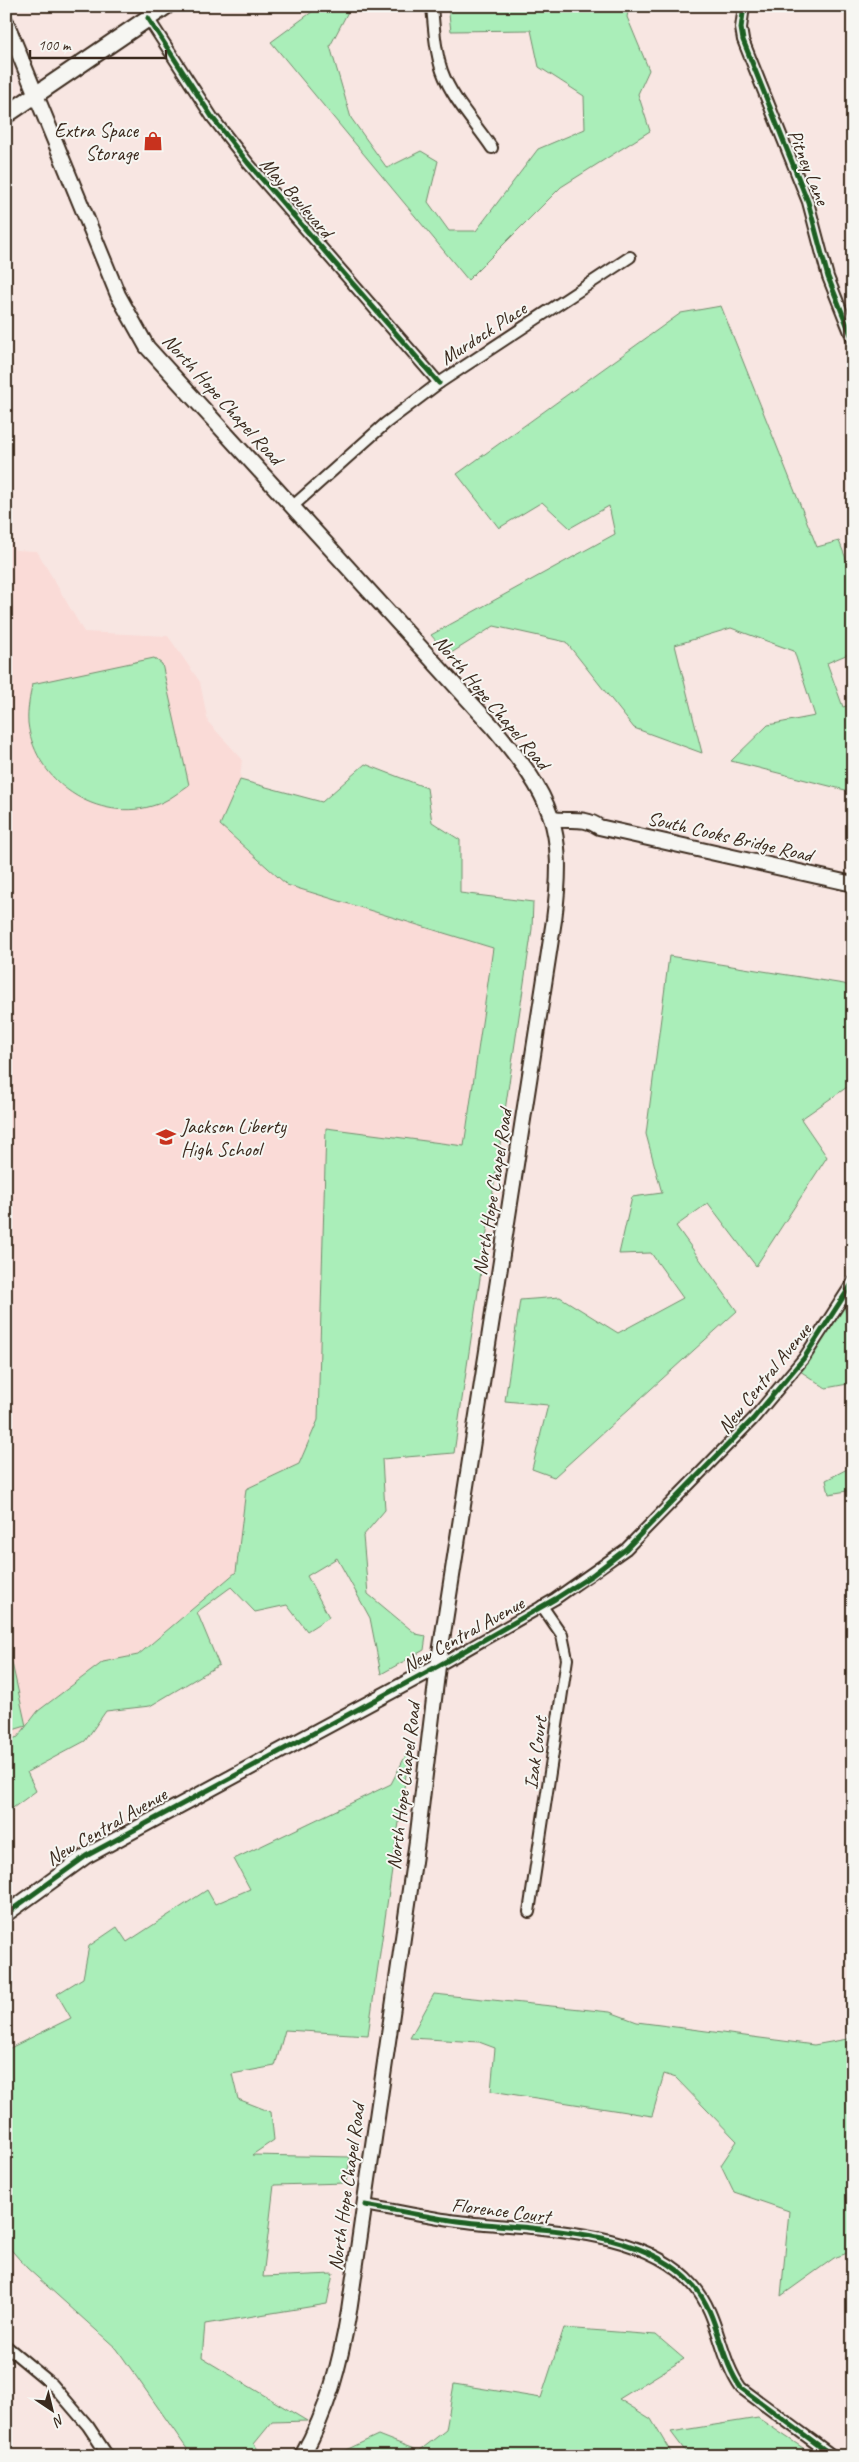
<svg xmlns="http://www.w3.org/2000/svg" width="859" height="2462" font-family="Caveat,sans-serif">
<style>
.built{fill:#fadbd7}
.green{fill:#aaeeb9;stroke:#728c6c}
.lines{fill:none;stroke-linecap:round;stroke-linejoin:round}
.street-casing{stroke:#3b2a1e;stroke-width:14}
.secondary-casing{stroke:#3b2a1e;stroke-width:18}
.primary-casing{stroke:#3b2a1e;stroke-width:20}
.street{stroke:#f6f6f2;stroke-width:10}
.secondary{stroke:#f6f6f2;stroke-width:14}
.primary{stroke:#f6f6f2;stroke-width:16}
.cycleway-casing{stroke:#f6f6f2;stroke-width:8}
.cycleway{stroke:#1b5e20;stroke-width:5}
.labels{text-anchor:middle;stroke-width:4;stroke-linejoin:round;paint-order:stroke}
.poi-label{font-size:20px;fill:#3b2a1e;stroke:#f6f6f2;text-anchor:end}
.street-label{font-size:20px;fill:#3b2a1e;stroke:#f6f6f2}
</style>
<rect width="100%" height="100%" fill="#f8e6e2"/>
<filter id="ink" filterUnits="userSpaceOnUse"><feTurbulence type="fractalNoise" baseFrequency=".02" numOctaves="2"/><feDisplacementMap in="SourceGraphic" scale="10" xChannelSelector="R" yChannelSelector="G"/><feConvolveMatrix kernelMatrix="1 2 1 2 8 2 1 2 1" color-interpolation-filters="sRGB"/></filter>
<g filter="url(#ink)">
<polygon class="built" points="6,534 15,550 37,551 84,632 168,636 200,682 208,722 242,759 240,780 220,825 287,885 493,948 464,1146 326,1129 318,1420 299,1464 246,1489 236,1572 137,1655 102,1663 38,1711 18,1737 6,1741"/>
<g class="green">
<polygon points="320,6 351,6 330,46 351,118 387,168 421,151 438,161 428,202 449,231 476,231 538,149 585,129 584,96 539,67 531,30 451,31 448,6 629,6 627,17 649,70 638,94 650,131 561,187 468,280 271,42"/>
<polygon points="721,306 817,547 839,541 853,576 853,652 827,663 843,707 853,704 853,792 731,761 768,725 815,716 794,651 731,628 675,645 702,753 634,728 566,642 494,626 448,655 431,635 615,534 609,506 570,528 542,502 499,528 457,474 681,313"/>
<path d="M154,658L162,664L189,785C180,791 172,798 163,802C104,828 35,785 28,723C27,710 30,697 32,684Z"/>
<polygon points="365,764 427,788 432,822 460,840 460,893 533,902 532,929 454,1453 382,1459 385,1510 363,1536 368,1594 416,1634 426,1636 424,1650 381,1674 370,1618 337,1558 307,1576 329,1617 307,1631 287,1605 255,1612 231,1587 197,1612 219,1665 150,1706 106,1711 85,1741 27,1772 36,1791 6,1813 6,1741 18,1737 38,1711 103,1662 138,1655 236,1572 246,1489 299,1464 318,1420 326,1128 464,1146 493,948 287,885 220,825 240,780 322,802"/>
<polygon points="669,956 844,984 853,988 853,1083 801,1119 827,1157 756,1266 708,1203 676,1226 737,1311 554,1477 532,1469 548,1405 505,1401 520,1300 560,1297 618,1333 683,1298 651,1253 619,1254 632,1197 662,1193 646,1134"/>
<polygon points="844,1294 850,1327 853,1326 853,1383 826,1388 797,1369"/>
<polygon points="853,1466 853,1490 829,1494 826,1480"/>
<polygon points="6,1636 26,1726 6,1732"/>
<polygon points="410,1747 368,2035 285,2030 275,2066 232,2074 238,2099 271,2112 274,2140 252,2155 350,2157 346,2183 274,2185 263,2277 333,2274 327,2304 205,2324 202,2358 307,2421 272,2422 254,2444 263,2456 192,2456 117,2349 27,2268 6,2244 6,2050 71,2018 57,1994 83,1978 89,1946 117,1927 127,1942 207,1890 215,1904 250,1889 234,1859 391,1784"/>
<polygon points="434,1994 610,2012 637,2022 814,2045 853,2038 853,2251 834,2258 781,2296 789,2211 734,2192 721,2165 737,2141 676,2078 664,2074 652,2116 491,2091 495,2048 479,2042 410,2038"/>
<polygon points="564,2328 656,2335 684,2359 619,2399 651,2419 673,2456 333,2456 378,2435 419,2451 446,2430 454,2384 541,2398"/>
<polygon points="758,2418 815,2456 689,2456 671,2432"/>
</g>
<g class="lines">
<defs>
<g id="street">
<path d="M432,6C434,28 435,50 442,71C452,99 476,124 492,148"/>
<polyline points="744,6 741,28 743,40 808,202 828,277 853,340"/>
<polyline points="148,18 212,117 248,163 439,383"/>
<polyline points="293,506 386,423 439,383 630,257"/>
<polyline points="848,1292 853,1312"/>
<polyline points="438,1666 555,1599 626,1549 753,1419 804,1358 853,1282"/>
<polyline points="529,1912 567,1659 562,1635 542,1606"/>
<path d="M365,2205C396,2210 427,2217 458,2221C530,2231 642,2225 694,2286C719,2315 719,2357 741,2388L833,2456"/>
<polyline points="6,2346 52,2384 88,2426 108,2456"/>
</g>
<g id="secondary">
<path d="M6,22L118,295L147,347L493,727C552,798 566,826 554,920L438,1666L417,1841L349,2311C340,2364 329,2408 302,2456"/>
<path d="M552,819C568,822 585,816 599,827L853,884"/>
<polyline points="6,1914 86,1856 438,1666"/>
</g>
<polyline id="primary" points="6,115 166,6"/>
</defs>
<use href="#street" class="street-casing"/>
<use href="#secondary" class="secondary-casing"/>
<use href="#primary" class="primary-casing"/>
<use href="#street" class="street"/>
<use href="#secondary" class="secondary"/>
<use href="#primary" class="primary"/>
<defs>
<g id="cycleway">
<polyline points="744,6 741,28 743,40 808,202 828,277 853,340"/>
<polyline points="148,18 212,117 248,163 439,383"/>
<polyline points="6,1914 86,1856 438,1666 555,1599 591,1576 626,1549 753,1419 804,1358 853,1282"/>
<path d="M365,2205C396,2210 427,2217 458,2221C530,2231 642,2225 694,2286C719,2315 719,2357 741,2388L833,2456"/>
</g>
</defs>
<use href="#cycleway" class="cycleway-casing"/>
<use href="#cycleway" class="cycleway"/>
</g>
</g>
<defs>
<symbol id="shop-bare" viewBox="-9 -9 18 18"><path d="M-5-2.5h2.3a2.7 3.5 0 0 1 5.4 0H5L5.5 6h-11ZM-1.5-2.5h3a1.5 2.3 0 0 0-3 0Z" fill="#c8321e" stroke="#f6f6f2" stroke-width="2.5" paint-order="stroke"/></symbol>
<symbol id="school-bare" viewBox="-9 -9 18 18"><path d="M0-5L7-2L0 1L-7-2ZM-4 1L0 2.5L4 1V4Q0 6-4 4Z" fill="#c8321e" stroke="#f6f6f2" stroke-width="2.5" paint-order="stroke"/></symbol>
</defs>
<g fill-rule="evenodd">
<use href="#shop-bare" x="139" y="127" width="28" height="28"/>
<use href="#school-bare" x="152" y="1123" width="28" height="28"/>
</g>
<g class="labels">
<g class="poi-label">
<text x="138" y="137">Extra Space<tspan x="138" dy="23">Storage</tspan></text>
<text x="181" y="1133" text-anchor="start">Jackson Liberty<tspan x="181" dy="23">High School</tspan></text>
</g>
<g class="street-label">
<text transform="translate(809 167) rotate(68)" y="7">Pitney Lane</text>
<text transform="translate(297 197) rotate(49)" y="7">May Boulevard</text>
<text transform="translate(483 333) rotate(-33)" y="7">Murdock Place</text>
<text transform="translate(223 399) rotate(48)" y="7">North Hope Chapel Road</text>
<text transform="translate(492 702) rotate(50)" y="7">North Hope Chapel Road</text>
<text transform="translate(730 836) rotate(13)" y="7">South Cooks Bridge Road</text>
<text transform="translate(492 1192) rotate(-81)" y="7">North Hope Chapel Road</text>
<text transform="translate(764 1378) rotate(-51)" y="7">New Central Avenue</text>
<text transform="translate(463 1634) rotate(-29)" y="7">New Central Avenue</text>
<text transform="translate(535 1753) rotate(-82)" y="7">Izak Court</text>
<text transform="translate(403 1786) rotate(-83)" y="7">North Hope Chapel Road</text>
<text transform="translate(106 1826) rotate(-30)" y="7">New Central Avenue</text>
<text transform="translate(346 2187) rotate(-82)" y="7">North Hope Chapel Road</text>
<text transform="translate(501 2210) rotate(7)" y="7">Florence Court</text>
</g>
</g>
<rect width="859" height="2462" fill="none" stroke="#f6f6f2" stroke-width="25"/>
<rect x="12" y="12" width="834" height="2437" fill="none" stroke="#3b2a1e" stroke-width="2" filter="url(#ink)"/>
<g transform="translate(52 2410) rotate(145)" stroke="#f6f6f2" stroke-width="4" paint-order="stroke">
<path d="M0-4L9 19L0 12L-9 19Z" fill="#3b2a1e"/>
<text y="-8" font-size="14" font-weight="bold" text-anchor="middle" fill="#3b2a1e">N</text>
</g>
<path d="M30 50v8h136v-8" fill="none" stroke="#3b2a1e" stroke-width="2.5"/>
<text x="38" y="50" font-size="15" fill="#3b2a1e" stroke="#f6f6f2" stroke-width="4" paint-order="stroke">100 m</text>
</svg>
